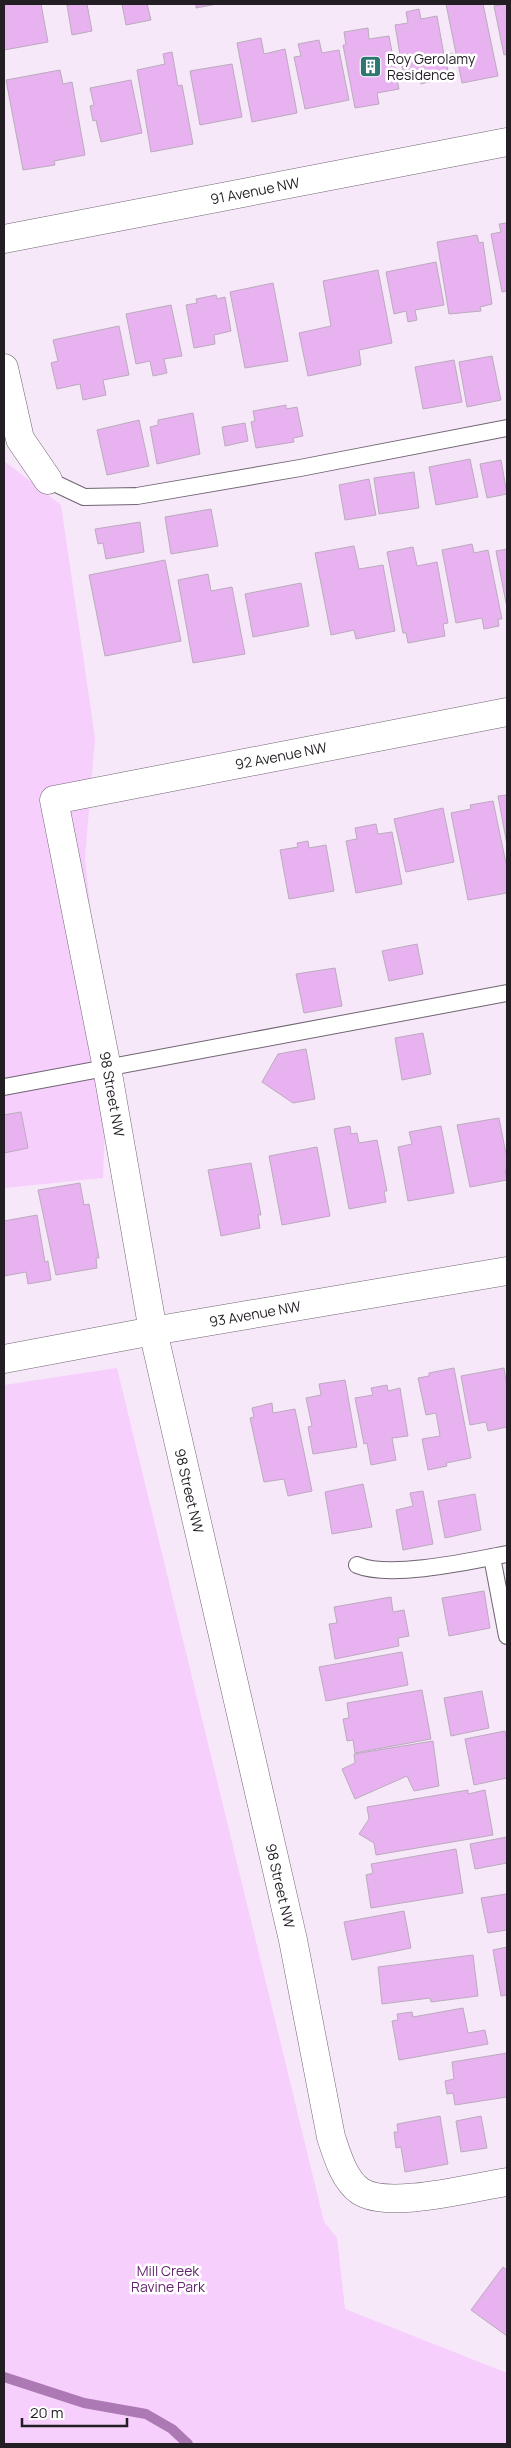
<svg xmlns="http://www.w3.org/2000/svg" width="511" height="2448" font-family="Manrope,sans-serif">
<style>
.green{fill:#f6cffc}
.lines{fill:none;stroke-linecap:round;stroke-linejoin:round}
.stream{stroke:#ac79b4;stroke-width:10}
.building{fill:#e8b2f1;stroke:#baacbc}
.service-casing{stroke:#716573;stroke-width:18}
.minor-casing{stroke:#716573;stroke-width:29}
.service{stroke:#fff;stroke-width:16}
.minor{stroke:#fff;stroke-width:28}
.labels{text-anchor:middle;stroke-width:5;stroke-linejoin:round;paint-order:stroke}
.poi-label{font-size:14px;fill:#231e24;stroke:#fff;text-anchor:start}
.street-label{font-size:14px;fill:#231e24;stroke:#fff}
.park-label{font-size:14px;fill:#64266f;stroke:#fff}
</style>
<rect width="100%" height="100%" fill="#f6e8f8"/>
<g class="green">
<polygon points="4,461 61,505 95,738 85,858 107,1068 103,1178 4,1188"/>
<polygon points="117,1368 324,2222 337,2238 345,2309 507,2373 507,2444 4,2444 4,1385"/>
</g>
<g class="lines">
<polyline class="stream" points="4,2377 84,2403 146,2414 172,2429 188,2444"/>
</g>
<g class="building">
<polygon points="4,4 41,4 48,42 4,50"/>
<polygon points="87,4 92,31 72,35 67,5"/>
<polygon points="122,4 147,4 151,20 126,25"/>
<polygon points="196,4 217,4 196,8"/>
<polygon points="446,4 483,4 498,76 462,83"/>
<polygon points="507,4 507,54 504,55 494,6"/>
<polygon points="419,9 421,19 437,16 444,55 453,53 455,63 447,65 449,76 421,84 419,75 404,78 395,25 408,23 406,12"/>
<polygon points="368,28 369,39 389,36 399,89 377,93 379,104 355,108 343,45 346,45 344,32"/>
<polygon points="261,38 264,54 285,49 297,113 252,122 237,43"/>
<polygon points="319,40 322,53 339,50 349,100 305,109 294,57 301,56 298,44"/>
<polygon points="172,52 178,86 182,85 193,144 151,152 137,70 165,64 163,54"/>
<polygon points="232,64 242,117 200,125 190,71"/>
<polygon points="60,70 63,84 72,82 85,155 54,161 55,165 23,170 6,80"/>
<polygon points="131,80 142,133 101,142 96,120 93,121 90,106 94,105 90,88"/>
<polygon points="507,223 507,291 502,292 491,234 501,232 499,224"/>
<polygon points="477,235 479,243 483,242 492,304 480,307 481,311 449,314 437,242"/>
<polygon points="436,262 444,305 415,310 417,320 408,322 406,311 394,314 386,272"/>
<polygon points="378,270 392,343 359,350 361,365 308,376 299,333 331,326 323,281"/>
<polygon points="273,283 288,361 245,368 230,292"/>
<polygon points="216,295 217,299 225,297 231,331 214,335 215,344 194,348 186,305 197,303 196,299"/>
<polygon points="171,305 182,356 164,359 167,373 153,376 150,361 136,364 126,314"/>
<polygon points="119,326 129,375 103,380 106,395 83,400 80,384 57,389 51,363 58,361 53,340"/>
<polygon points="492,356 501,400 467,407 459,362"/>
<polygon points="454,360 462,402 423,409 415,367"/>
<polygon points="286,405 286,409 297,407 303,436 293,438 294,442 256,448 251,422 255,421 253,411"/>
<polygon points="193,413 200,454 157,464 150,427 158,425 158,420"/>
<polygon points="139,420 149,466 107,475 97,430"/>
<polygon points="245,423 248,441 225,446 222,427"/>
<polygon points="470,459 478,497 436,505 429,467"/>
<polygon points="501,460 507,494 487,498 480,464"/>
<polygon points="414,472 419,508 379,514 374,478"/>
<polygon points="369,479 376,515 345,520 339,485"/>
<polygon points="211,509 218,546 171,554 165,517"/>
<polygon points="140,522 144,552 106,559 103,543 98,544 95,529"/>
<polygon points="472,544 474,553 488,550 502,619 498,619 499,626 484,629 482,618 456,623 442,550"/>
<polygon points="354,546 359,569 383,565 395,631 356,639 354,630 331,635 315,553"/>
<polygon points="413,547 417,566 437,562 448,623 443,624 445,636 408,643 406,633 403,633 387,552"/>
<polygon points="507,549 507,608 496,551"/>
<polygon points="165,560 181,641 105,656 89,575"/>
<polygon points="208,574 211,591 232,587 245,654 193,663 178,580"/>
<polygon points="301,583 309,626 253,637 245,594"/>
<polygon points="507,795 507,845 498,796"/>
<polygon points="493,801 507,868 507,893 468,900 451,813 471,809 470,805"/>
<polygon points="443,808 454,862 406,872 394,819"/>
<polygon points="376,824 378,834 392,832 402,884 356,893 346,841 357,839 355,828"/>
<polygon points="308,841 309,848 326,845 334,891 289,899 280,850 298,847 297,843"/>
<polygon points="417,944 423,974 389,981 382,951"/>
<polygon points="335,968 342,1006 304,1013 296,974"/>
<polygon points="423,1033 431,1074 402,1080 395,1038"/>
<polygon points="306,1049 315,1099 293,1103 262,1082 278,1054"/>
<polygon points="21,1112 28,1148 4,1153 4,1115"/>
<polygon points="499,1118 507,1159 507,1169 505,1170 507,1180 470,1187 457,1125"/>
<polygon points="350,1126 351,1134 357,1133 359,1143 377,1140 387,1191 384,1191 386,1202 349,1209 334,1129"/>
<polygon points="441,1126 454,1193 408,1201 398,1147 412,1144 409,1132"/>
<polygon points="317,1147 330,1216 282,1225 269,1156"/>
<polygon points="251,1163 261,1215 258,1215 260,1228 221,1236 208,1170"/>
<polygon points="80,1183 84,1205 89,1204 99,1258 96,1258 97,1268 56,1275 38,1190"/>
<polygon points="37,1215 45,1262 48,1261 51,1280 28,1284 26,1272 4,1276 4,1221"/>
<polygon points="454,1368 471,1458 446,1463 447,1466 428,1470 422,1439 440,1436 436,1413 426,1415 418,1378 429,1376 429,1373"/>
<polygon points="504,1368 507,1388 507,1427 488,1431 486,1422 470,1425 461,1376"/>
<polygon points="345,1380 357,1447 313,1454 308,1427 312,1426 306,1398 321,1395 319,1384"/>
<polygon points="387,1385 388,1391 400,1388 408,1436 392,1438 396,1460 371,1465 367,1443 364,1444 355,1398 373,1395 371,1388"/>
<polygon points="272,1403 273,1413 295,1409 312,1491 288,1496 284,1479 264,1482 250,1418 254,1417 252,1408"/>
<polygon points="363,1484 372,1527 332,1534 325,1492"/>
<polygon points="423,1491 433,1544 403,1550 396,1510 413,1506 410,1493"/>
<polygon points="475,1494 481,1530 445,1538 438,1501"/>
<polygon points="484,1591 490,1628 449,1636 442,1598"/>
<polygon points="391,1597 393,1612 404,1610 409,1636 398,1638 399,1646 335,1659 329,1624 337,1623 334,1607"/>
<polygon points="402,1652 408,1685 326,1701 319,1667"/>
<polygon points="422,1690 431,1739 355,1753 353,1740 347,1741 343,1719 349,1718 347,1703"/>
<polygon points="482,1691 489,1728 451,1736 444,1698"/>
<polygon points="505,1731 507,1744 507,1778 474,1785 465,1739"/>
<polygon points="433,1741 439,1786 414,1791 407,1776 355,1799 342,1769 355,1763 354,1754"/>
<polygon points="468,1790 468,1794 485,1790 493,1835 376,1855 374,1843 359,1834 369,1819 367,1807"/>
<polygon points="507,1837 507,1863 475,1869 470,1844"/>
<polygon points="456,1849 463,1893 371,1908 366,1875 373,1873 371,1864"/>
<polygon points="507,1894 507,1930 488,1933 481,1898"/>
<polygon points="404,1911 411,1948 352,1960 344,1922"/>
<polygon points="507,1947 507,1995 501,1996 493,1950"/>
<polygon points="473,1955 478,1996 431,2002 430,1998 382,2004 378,1967"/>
<polygon points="463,2008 468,2033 485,2030 488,2044 399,2060 392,2021 398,2020 397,2014 412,2012 413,2017"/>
<polygon points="507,2053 507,2097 455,2105 453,2093 447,2094 445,2081 454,2079 452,2062"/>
<polygon points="440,2116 448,2164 405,2172 401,2147 396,2148 394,2132 398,2132 397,2124"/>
<polygon points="481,2116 487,2148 461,2152 456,2121"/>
<polygon points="503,2267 507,2270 507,2336 471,2310"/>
</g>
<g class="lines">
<defs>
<g id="service">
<polyline points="48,480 84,497 137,496 300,468 507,428"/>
<polyline points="4,1087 507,993"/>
<polyline points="492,1557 507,1636"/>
<path d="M357,1565C390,1579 471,1561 507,1554"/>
</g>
<g id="minor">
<polyline points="4,239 507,142"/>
<polyline points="4,368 20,439 48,480"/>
<path d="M507,712L54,800L107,1068L153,1331L293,1940L331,2137C337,2155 344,2180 360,2191C388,2210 473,2187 507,2182"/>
<polyline points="4,1359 153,1331 507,1271"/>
</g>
</defs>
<use href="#service" class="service-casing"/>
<use href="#minor" class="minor-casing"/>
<use href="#service" class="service"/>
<use href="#minor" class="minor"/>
</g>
<defs>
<symbol id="building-square" viewBox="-11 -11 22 22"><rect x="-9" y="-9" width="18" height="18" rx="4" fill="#2d7672" stroke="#fff"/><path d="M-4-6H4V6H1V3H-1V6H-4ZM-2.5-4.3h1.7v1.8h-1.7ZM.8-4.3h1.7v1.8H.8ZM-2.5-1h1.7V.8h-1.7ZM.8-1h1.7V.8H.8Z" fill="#fff"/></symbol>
</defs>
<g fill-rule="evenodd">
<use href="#building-square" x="358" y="54" width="25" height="25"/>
</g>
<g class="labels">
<g class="poi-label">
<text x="387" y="64">Roy Gerolamy<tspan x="387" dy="16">Residence</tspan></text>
</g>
<g class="street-label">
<text transform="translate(255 191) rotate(-11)" y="5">91 Avenue NW</text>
<text transform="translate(281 756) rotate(-11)" y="5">92 Avenue NW</text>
<text transform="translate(112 1094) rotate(80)" y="5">98 Street NW</text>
<text transform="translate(255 1314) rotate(-10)" y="5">93 Avenue NW</text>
<text transform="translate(189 1491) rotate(77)" y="5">98 Street NW</text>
<text transform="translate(280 1886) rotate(77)" y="5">98 Street NW</text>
</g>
<g class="park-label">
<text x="168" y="2276">Mill Creek<tspan x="168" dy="16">Ravine Park</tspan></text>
</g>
</g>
<rect width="511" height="2448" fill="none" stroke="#231e24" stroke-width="10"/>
<path d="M22 2418v8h105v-8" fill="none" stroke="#231e24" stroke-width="2.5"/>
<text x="30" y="2418" font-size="15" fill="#231e24" stroke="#ffffff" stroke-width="4" paint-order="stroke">20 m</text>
</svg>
